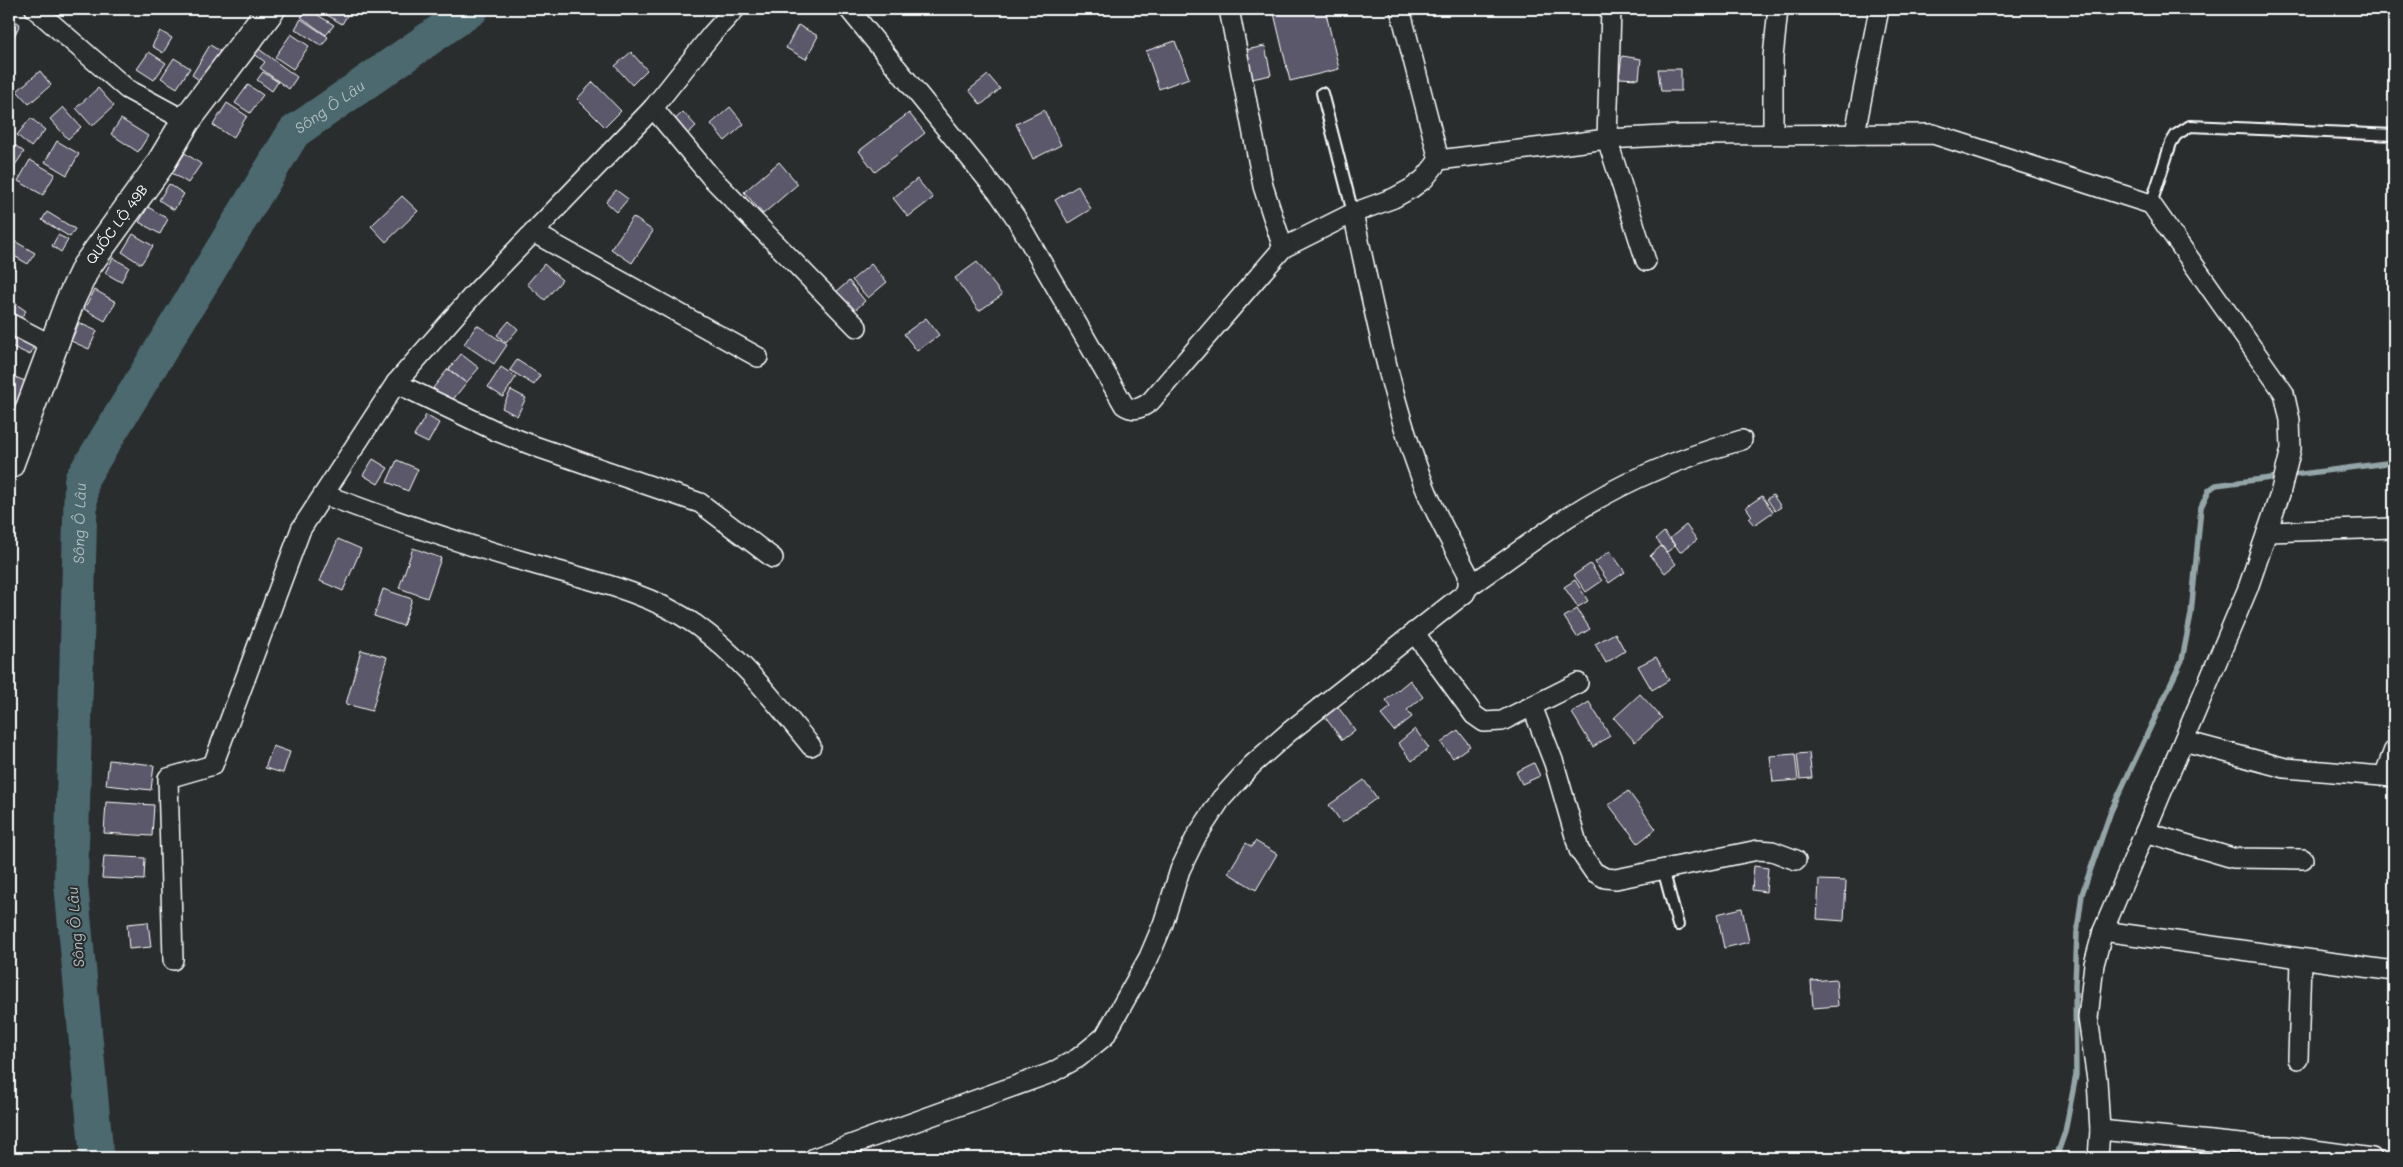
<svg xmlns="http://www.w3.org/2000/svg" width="2403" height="1167" font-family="Mali,sans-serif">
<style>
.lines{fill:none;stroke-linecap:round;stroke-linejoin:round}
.stream{stroke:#93a5a8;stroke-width:5.5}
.river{stroke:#4b696e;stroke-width:34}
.building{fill:#5a596b;stroke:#fff}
.service-casing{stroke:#fff;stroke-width:14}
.minor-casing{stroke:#fff;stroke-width:22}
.primary-casing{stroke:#fff;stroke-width:31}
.service{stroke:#2a2d2e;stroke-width:10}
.minor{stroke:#2a2d2e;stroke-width:19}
.primary{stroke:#2a2d2e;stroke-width:28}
.labels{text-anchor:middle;stroke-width:4;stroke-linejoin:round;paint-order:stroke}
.street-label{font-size:14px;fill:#fff;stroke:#2a2d2e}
.water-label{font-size:15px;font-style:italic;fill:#aebcbe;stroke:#2a2d2e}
</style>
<rect width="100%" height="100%" fill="#2a2d2e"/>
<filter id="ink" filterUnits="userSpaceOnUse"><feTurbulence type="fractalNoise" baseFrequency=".02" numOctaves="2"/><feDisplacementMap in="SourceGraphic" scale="10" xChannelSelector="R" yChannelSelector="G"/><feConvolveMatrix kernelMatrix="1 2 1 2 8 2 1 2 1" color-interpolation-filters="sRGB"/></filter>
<g filter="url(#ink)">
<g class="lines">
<polyline class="stream" points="2056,1158 2065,1132 2076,1075 2075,986 2077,932 2082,894 2111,811 2182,660 2191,614 2201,507 2209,490 2216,485 2394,462"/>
<path class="river" id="s1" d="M97,1158L71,884L81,480L294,132L472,9"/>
</g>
<g class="building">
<polygon points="308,9 334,25 326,35 301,17"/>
<polygon points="317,9 351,9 342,24"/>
<polygon points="1273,9 1325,9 1339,69 1290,81"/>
<polygon points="9,18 20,24 9,47"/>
<polygon points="301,19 328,37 322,46 295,29"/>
<polygon points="798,25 818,36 806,59 786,48"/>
<polygon points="160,31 172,38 163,53 152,46"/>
<polygon points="291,34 309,46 293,69 275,57"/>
<polygon points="1175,41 1189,78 1159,89 1146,51"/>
<polygon points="210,45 220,51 202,82 192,75"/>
<polygon points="1265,46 1271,75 1247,80 1241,51"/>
<polygon points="256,47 297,77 289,89 260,68 265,62 253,53"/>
<polygon points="149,52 166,63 154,80 137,69"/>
<polygon points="631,52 647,70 632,85 615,66"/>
<polygon points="1622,56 1641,59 1639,79 1619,78"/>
<polygon points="174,58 190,68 177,88 161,78"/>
<polygon points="1658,69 1681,69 1681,91 1661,91"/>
<polygon points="40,71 51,85 29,104 17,91"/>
<polygon points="263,72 278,82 272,91 257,80"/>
<polygon points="988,75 1000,89 981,105 969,90"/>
<polygon points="593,82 621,111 605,127 577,99"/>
<polygon points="248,85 263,95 250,113 235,103"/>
<polygon points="98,88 114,106 92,126 76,108"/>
<polygon points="227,103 247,116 233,138 213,125"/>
<polygon points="63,107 81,127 68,139 50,119"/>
<polygon points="730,107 744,124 725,141 711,124"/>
<polygon points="1044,110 1061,145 1033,159 1016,124"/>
<polygon points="683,112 696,126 683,138 670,124"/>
<polygon points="909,113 925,133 875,172 859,151"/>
<polygon points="31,118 45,130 31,147 17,135"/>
<polygon points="121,119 148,136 138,152 111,134"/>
<polygon points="57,141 79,154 67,175 45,162"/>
<polygon points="11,142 24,152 15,165 9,160 9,145"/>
<polygon points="185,153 201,164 188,183 172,173"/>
<polygon points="30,160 55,174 43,195 18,181"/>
<polygon points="779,162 798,184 763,214 744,192"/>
<polygon points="917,179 933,198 908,217 893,198"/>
<polygon points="169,184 184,194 174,210 159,200"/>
<polygon points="1078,186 1091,209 1068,223 1055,200"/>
<polygon points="616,190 628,199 617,212 606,202"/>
<polygon points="402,196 418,211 386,242 371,226"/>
<polygon points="148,207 168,219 160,234 139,222"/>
<polygon points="47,212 75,229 70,237 42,220"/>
<polygon points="633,217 653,231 632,263 611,249"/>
<polygon points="133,234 153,246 141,264 122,252"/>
<polygon points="58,235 68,240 61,252 52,246"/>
<polygon points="11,239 35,253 28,264 9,253 9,244"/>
<polygon points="113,258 129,267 121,282 105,273"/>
<polygon points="9,261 16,267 9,276"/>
<polygon points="977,262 1002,295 979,311 955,278"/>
<polygon points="544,264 562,280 545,300 527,284"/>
<polygon points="871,264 887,282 868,298 852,280"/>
<polygon points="849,281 865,301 853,312 836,292"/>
<polygon points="95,290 116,302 105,321 84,309"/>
<polygon points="9,299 26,311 17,323 9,317"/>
<polygon points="926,318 939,335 917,351 904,334"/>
<polygon points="509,321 518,329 506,343 497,335"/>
<polygon points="79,323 97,331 89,349 71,341"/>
<polygon points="477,325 507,345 494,364 464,344"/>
<polygon points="11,330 36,342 30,355 9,345 9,335"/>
<polygon points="461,354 479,368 466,383 449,369"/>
<polygon points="517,360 540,375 534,385 510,370"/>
<polygon points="501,367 516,377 503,397 488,387"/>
<polygon points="448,369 466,383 451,402 433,388"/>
<polygon points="10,375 25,381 14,409 9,407"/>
<polygon points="511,390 526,398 517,416 502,408"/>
<polygon points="426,415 439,423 428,443 414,436"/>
<polygon points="373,459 388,468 378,484 363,475"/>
<polygon points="397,460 418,469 408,491 387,482"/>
<polygon points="1773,495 1781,507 1775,511 1767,499"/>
<polygon points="1762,496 1773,512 1754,525 1749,519 1752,516 1746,507"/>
<polygon points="1686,525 1697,540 1680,552 1670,538"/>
<polygon points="1664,532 1675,546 1667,552 1656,539"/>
<polygon points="338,539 361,549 343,591 320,581"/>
<polygon points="1661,546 1676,564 1665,573 1650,556"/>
<polygon points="413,548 441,558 427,598 399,588"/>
<polygon points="1610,551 1625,572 1609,583 1595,562"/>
<polygon points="1590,564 1602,581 1586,592 1574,575"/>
<polygon points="1575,580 1588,601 1578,607 1564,587"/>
<polygon points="383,589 412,599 403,626 374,616"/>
<polygon points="1577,609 1590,629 1577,637 1564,617"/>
<polygon points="1615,633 1625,651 1606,663 1595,644"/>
<polygon points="361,650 387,657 372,711 346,704"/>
<polygon points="1656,657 1669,680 1652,690 1638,666"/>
<polygon points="1410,680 1423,697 1407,710 1412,717 1394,731 1381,715 1391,707 1386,700"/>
<polygon points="1640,694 1662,718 1635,742 1614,718"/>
<polygon points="1589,702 1610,736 1593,747 1572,713"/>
<polygon points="1335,703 1355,730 1342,740 1322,713"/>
<polygon points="1415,729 1429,748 1412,761 1398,743"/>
<polygon points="1458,730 1470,746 1453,758 1441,743"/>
<polygon points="273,746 290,752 283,773 265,768"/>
<polygon points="1809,753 1812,778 1800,779 1797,754"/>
<polygon points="1795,754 1798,780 1773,782 1770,756"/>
<polygon points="109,760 154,765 151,790 106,785"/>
<polygon points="1534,763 1540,776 1522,784 1516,772"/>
<polygon points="1364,780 1377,798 1342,823 1329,805"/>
<polygon points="1628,791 1656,829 1638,843 1609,805"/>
<polygon points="106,802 154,805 152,836 104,833"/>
<polygon points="1255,841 1277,854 1256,890 1228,873 1246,843 1252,847"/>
<polygon points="104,856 145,858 144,880 102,878"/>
<polygon points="1754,866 1768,868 1766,892 1752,890"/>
<polygon points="1819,880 1846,881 1844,921 1817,919"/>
<polygon points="1742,908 1749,942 1724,948 1717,914"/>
<polygon points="148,922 151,947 129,949 127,924"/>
<polygon points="1836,979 1838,1006 1813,1008 1811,981"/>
<polygon points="9,1066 15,1067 14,1085 9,1085"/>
<polygon points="14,1151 16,1158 9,1158 9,1152"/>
</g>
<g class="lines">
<defs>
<g id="service">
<polyline points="1322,93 1353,213"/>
<polyline points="2151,204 2171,143 2176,135 2190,126 2394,135"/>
<polyline points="1663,869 1678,925"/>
</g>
<g id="minor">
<polyline points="35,9 127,89 186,121"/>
<path d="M849,9L1000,195L1016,218L1124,405C1134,412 1142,408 1151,401L1283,248L1353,213L1394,198L1412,188L1424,179L1439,160"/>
<polyline points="1229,9 1263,186 1283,248"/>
<polyline points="1400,9 1439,160 1607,139 1681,135 1933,134 2151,204 2284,393 2290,420 2291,449 2280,494 2248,588 2103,931 2094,964 2088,1018 2097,1080 2100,1130 2098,1158"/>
<polyline points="1611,9 1607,139 1646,261"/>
<polyline points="653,108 711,177 857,327"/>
<polyline points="1855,133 1879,9"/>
<polyline points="1773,134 1773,57 1778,9"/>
<polyline points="534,233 758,357"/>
<polyline points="9,323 53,346"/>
<polyline points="396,383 496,431 537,447 700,503 773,558"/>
<path d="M325,495C389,519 454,541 519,560C579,578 645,589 696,625C742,658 776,703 811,746"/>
<polyline points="2267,532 2394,528"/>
<path d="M1468,587C1502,564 1534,539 1568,517C1621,482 1682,457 1742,440"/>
<polyline points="1414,632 1474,715 1484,722 1502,721 1578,683"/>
<polyline points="1532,706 1554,763 1579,850 1594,872 1605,878 1616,879 1758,850 1772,851 1796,860"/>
<polyline points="2184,741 2285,768 2394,777"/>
<polyline points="2384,776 2394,750"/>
<polyline points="2145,832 2233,858 2303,859"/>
<polyline points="2103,931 2394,971"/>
<polyline points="173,960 168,778 213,765 301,529 396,383 474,294 653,108 712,34 735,9"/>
<polyline points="2298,1059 2301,960"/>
<polyline points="2100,1130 2261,1146 2285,1146 2372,1158"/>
<path d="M814,1158L1051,1073L1078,1058L1105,1036L1149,957L1163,924L1180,870L1196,837L1221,799L1252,765L1289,732L1465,593L1468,587V574C1453,545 1436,516 1424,485C1390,398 1373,304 1353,213"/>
</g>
<g id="primary">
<path id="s2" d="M9,465L70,301L86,267L159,166L186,121L271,9"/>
</g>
</defs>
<use href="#service" class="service-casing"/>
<use href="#minor" class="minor-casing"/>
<use href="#primary" class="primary-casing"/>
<use href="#service" class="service"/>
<use href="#minor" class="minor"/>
<use href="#primary" class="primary"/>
</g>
</g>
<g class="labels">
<g class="street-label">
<text dy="5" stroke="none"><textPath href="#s2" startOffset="265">QUỐC LỘ 49B</textPath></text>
</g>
<g class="water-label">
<text dy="5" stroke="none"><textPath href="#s1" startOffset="1131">Sông Ô Lâu</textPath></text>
<text dy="5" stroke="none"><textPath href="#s1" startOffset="636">Sông Ô Lâu</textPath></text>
<text transform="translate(76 927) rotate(-95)" y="5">Sông Ô Lâu</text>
</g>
</g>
<rect width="2403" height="1167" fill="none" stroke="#2a2d2e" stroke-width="30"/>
<rect x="15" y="15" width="2373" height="1137" fill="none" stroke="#fff" stroke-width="2" filter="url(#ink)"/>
</svg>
